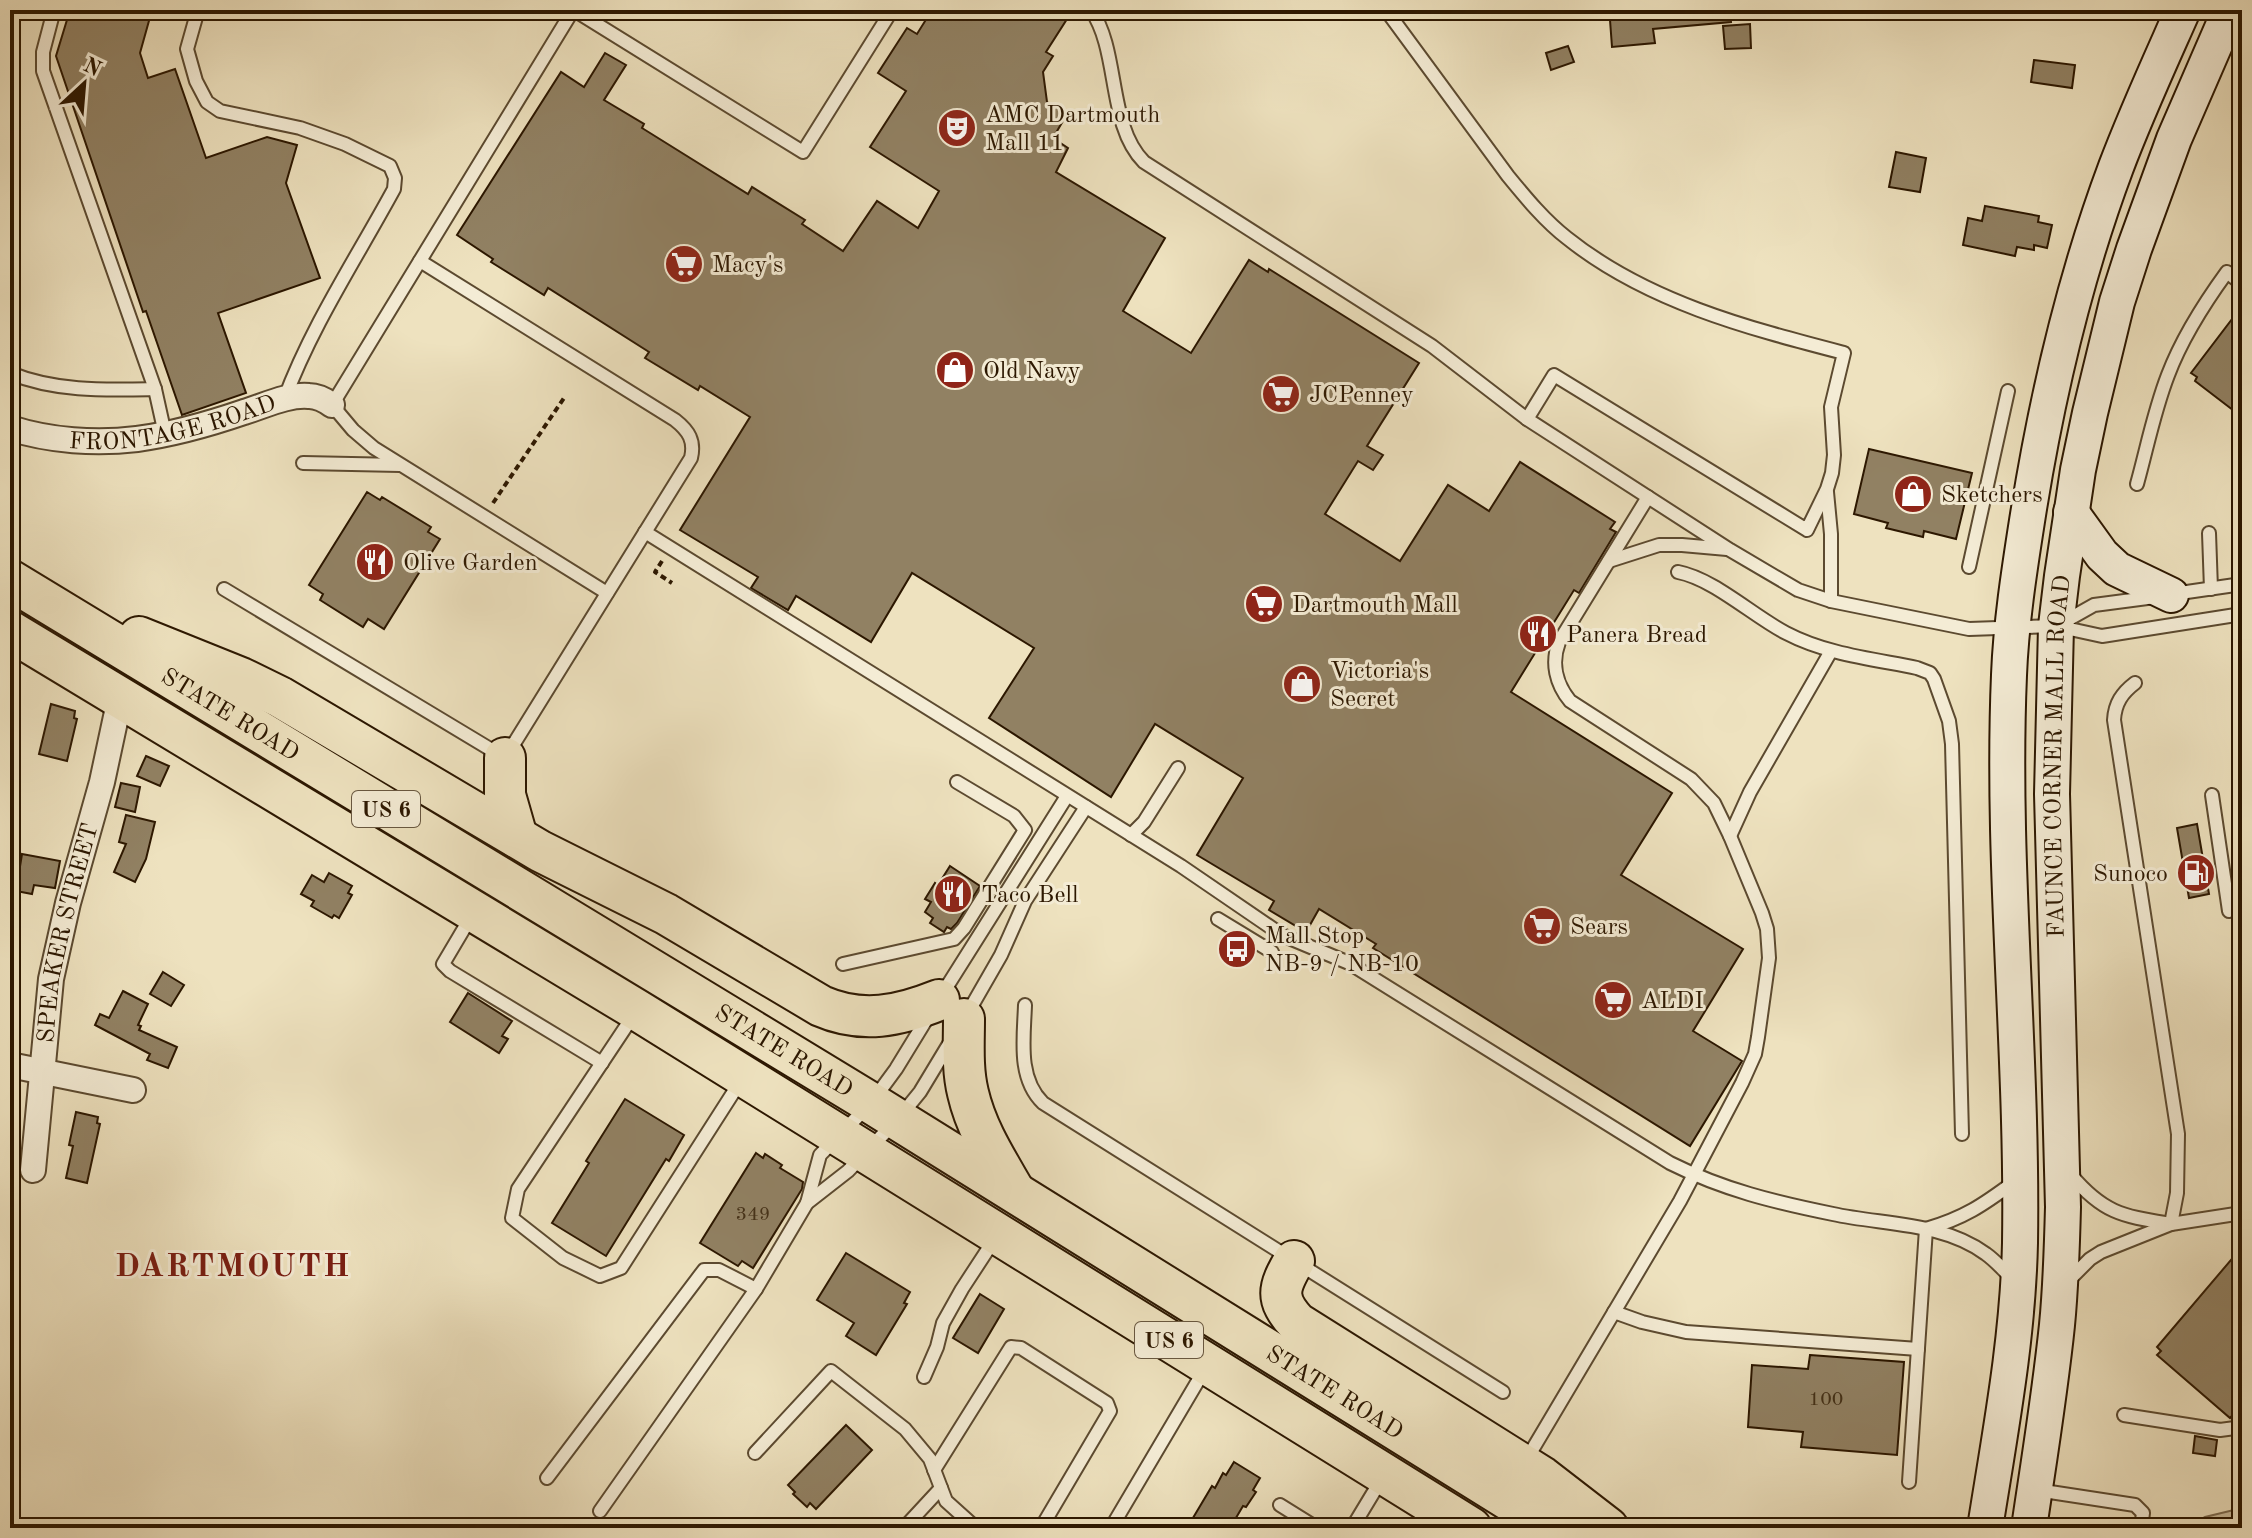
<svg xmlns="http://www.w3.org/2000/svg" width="2252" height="1538" font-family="'Old Standard TT',serif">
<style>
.green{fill:#cdbf9f;stroke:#7c6b50;stroke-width:2}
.building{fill:#918163;stroke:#2c1700;stroke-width:2}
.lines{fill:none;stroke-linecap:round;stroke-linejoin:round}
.lane-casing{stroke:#5c4a30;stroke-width:16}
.street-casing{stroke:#5c4a30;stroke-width:28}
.secondary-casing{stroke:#2c1700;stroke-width:38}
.primary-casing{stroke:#2c1700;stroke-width:44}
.path{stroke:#2c1700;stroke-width:4;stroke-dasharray:6 4;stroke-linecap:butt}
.lane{stroke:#f4ecd5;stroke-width:12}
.street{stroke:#f4ecd5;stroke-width:24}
.secondary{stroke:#f4ecd5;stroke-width:34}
.primary{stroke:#eee2bf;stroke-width:40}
.labels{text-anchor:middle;stroke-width:6;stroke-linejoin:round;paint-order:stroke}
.number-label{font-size:20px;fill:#453219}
.shield{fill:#f4ecd5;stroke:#685740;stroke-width:2}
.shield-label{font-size:22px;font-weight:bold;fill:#2c1700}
.poi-label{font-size:24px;fill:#2c1700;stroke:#f4ecd5;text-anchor:start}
.street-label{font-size:24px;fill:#2c1700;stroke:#f4ecd5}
.district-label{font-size:32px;font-weight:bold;letter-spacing:2px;fill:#7a1f14;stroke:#f4ecd5}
</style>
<rect width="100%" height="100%" fill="#eee2bf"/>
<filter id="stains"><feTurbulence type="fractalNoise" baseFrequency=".0025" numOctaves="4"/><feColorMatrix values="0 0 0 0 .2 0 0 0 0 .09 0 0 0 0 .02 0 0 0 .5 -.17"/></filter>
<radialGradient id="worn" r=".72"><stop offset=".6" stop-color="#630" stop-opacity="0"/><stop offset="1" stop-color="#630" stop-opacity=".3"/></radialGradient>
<polygon class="green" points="2242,1508 2242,1528 2191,1528 2191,1525 2205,1517"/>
<g class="building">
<polygon points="70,10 152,10 140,53 148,78 175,69 206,158 267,137 297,145 286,183 320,278 218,313 246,393 182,415 146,311 143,312 56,56"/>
<polygon points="932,10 1053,10 1067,19 1046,52 1053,56 1043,72 1047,102 1067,114 1053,138 1068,148 1056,172 1165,238 1123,311 1191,353 1249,260 1268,272 1269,269 1419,363 1367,446 1383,455 1373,470 1358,461 1325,514 1400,561 1448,485 1489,511 1520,462 1615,522 1610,529 1616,532 1579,593 1574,590 1511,692 1672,793 1621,875 1743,949 1693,1031 1742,1061 1690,1146 1373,948 1376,944 1319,909 1306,932 1269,910 1274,901 1197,855 1243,778 1155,724 1111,797 989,718 1034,648 912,573 871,642 796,596 788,610 751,588 758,577 680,530 750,417 700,386 698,390 645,358 649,352 548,288 544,295 491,262 493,259 457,235 561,72 584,87 605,53 626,65 604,100 644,124 642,128 748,194 752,187 805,220 802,224 843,251 877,201 918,228 939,191 870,147 906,91 878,73 907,28 917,34"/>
<polygon points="1630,10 1730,10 1731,22 1653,29 1655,43 1612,47 1610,20 1631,18"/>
<polygon points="1750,24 1751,48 1725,49 1723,26"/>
<polygon points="1568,46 1574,62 1551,70 1546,53"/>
<polygon points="2034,60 2075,65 2072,88 2031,82"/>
<polygon points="1896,152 1926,158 1920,192 1889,187"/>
<polygon points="1985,206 2039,216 2038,222 2052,225 2047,248 2034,245 2034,250 2017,247 2015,256 1963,245 1968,218 1982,221"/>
<polygon points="2242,306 2242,417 2195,381 2197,377 2191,373"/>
<polygon points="1869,449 1972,473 1956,539 1924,531 1923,537 1886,528 1888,523 1854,514"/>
<polygon points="367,492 380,500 382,497 431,527 428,532 440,539 384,629 368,619 363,627 320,600 323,594 309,585"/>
<polygon points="51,704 75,711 74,718 77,719 67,761 39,754"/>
<polygon points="146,756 169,766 160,786 137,776"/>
<polygon points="121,783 140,787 135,812 115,807"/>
<polygon points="126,815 155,822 146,859 135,882 114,872 126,844 119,842"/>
<polygon points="2197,824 2209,894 2189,898 2177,828"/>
<polygon points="22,854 60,861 55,888 34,885 32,894 16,891"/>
<polygon points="950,866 980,886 957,923 951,929 947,927 944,932 930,923 933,918 925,912 931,902 925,899 935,883 938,885"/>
<polygon points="329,873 352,886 348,893 352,895 339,918 334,915 332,918 311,906 314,901 301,894 312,875 324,882"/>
<polygon points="163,972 184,985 171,1006 150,994"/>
<polygon points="123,991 148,1004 138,1025 141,1026 139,1030 177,1047 168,1068 147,1060 150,1054 95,1025 100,1014 109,1018"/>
<polygon points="468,993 512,1021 502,1036 508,1039 499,1053 450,1022"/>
<polygon points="625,1099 684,1135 669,1161 666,1159 606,1256 552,1223 589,1163 586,1161"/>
<polygon points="76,1112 98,1117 97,1123 100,1124 87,1183 66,1178 73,1146 69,1145"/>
<polygon points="756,1153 763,1158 765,1154 782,1165 780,1168 803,1182 802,1189 753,1268 742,1261 738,1266 700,1243"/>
<polygon points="2242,1247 2242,1405 2230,1418 2157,1355 2161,1351 2157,1347"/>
<polygon points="846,1253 910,1292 904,1303 907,1304 876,1355 846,1336 854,1323 817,1300"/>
<polygon points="980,1294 1004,1309 978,1353 953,1338"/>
<polygon points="1810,1355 1904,1362 1897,1455 1801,1447 1803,1432 1748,1427 1752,1365 1808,1369"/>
<polygon points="846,1425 872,1450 816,1509 810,1503 807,1507 793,1494 795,1492 788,1485"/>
<polygon points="2195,1436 2217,1440 2215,1456 2193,1453"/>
<polygon points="1234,1462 1260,1478 1253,1490 1256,1492 1246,1507 1243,1506 1230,1528 1187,1528 1212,1486 1215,1488 1223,1473 1226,1475"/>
</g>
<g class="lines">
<defs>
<g id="lane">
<polyline points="54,10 43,52 43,71 155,389 165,434"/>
<path d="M198,10L187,49L196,81L207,102L220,111L300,128L345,144L390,166L395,178L394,189C356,259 312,325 284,400"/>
<polyline points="573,10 332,405 353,430 374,448 607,593"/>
<polyline points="574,10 803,152 892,10"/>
<path d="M1091,10C1120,51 1107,125 1144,162L1432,346L1527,419L1730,550L1798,590L1831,601L1969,629L2056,626L2102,636L2242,614"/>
<path d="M1386,10L1508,176C1526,198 1545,221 1567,238C1647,302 1748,328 1844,353L1831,407L1834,455L1832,473L1827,489L1807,530L1554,375L1527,419"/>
<path d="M10,373C56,392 106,390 155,389"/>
<polyline points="303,463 400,465"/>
<path d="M2137,484C2147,448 2154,411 2168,375C2182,338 2203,305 2227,272L2242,284"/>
<polyline points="1827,492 1831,534 1831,601"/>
<path d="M645,532L1181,866L1282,935L1349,963L1670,1163C1724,1190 1774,1202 1833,1214C1883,1225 1943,1222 1986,1254C1996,1261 2004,1271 2013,1279"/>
<polyline points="2209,533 2211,589"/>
<polyline points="1609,561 1659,545 1682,545 1727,549"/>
<polyline points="1969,567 2008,391"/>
<path d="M1678,572C1714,579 1753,616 1786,633C1826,654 1873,659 1917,668L1930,673L1934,679L1949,721L1952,744L1962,1134"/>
<path d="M224,589L505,758L691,458C695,441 689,431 675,420L420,261"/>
<polyline points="2173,594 2242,584"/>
<polyline points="2062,623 2094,605 2155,597"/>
<path d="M2135,683C2122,693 2115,703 2114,720L2178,1134L2177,1193L2171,1224L2242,1213"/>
<polyline points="2212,795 2229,911"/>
<polyline points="1131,835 1144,822 1178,768"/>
<polyline points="1730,836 1750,792 1831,651"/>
<polyline points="472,915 443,964 450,971 602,1063"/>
<polyline points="1218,919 1272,952"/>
<polyline points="843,964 954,939 964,928 1025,830 1014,816 957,782"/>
<polyline points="941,996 1067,796"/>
<path d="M1025,1005C1024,1037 1017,1078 1043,1103L1503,1392"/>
<polyline points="633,1016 518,1189 512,1218 563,1258 600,1276 621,1268 740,1082"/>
<polyline points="966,1016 1001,955 1025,901 1086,807"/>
<polyline points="807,1203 820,1155 871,1103 896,1069 929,1015"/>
<path d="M1926,1229C1964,1218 1983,1205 2014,1182"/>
<path d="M2067,1282L2090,1259L2101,1252L2171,1224C2123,1216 2104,1214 2071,1175"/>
<polyline points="1614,1312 1642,1322 1686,1332 1918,1349"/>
<polyline points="924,1377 937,1347 943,1323 962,1289 994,1240"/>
<polyline points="2124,1415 2220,1430 2235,1428 2242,1424"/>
<polyline points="755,1453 831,1371 905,1429 930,1459 946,1501 976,1528"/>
<path d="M1525,1462L1680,1201L1742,1083L1755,1054L1758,1037L1769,958L1767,929L1762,913L1730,836L1714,803L1691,779L1570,701C1556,684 1551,663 1559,642L1648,497"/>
<polyline points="934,1470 1011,1347 1021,1348 1107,1403 1110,1411 1041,1528"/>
<polyline points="547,1478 704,1270 719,1270 756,1289"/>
<polyline points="1909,1482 1926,1229"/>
<polyline points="2037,1490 2135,1505 2143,1513 2141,1528"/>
<polyline points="1280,1505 1317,1528"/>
<polyline points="600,1511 756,1289 807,1203 848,1171 898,1119 920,1092 952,1039"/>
<polyline points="904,1528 941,1488"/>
<polyline points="1111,1528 1205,1369"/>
<polyline points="1352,1528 1381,1480"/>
</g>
<g id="street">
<path id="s1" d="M10,428C50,441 96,444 137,439C174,434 209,424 244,412C264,406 288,394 309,396C317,396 325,400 332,405"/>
<polyline points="10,1065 133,1090"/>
<path id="s2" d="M33,1170L51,979L68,903L102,782L120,698"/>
</g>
<g id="secondary">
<polyline points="2071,512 2102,555 2117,569 2171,595"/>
<path d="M1985,1528C2000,1433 2018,1339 2020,1243C2023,1054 2001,864 2009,675C2011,624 2019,572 2027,521C2046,400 2073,282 2116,167C2136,114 2160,62 2183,10"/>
<path id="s3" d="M2029,1528C2039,1460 2050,1393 2057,1325C2061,1285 2062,1246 2063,1207L2052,794L2056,626L2062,576L2078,470L2090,413L2117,302L2134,249L2174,139L2230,10"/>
</g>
<g id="primary">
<path id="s4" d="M10,580L871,1103L1554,1528"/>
<polyline points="10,631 637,1010 1471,1528"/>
<path d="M139,637L241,678L280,697L540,851L666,914L821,1006C862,1024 899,1016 939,1000"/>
<polyline points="505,758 505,795 517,837"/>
<path d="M964,1019C964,1043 962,1069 968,1093C976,1128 995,1158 1013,1189"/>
<path d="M1294,1261C1278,1288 1275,1299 1297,1323L1542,1477L1608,1528"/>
</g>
</defs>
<use href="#lane" class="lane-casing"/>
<use href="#street" class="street-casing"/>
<use href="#secondary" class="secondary-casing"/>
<use href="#primary" class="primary-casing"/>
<g class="path">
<polyline points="493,503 564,398"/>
<polyline points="662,561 655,572 672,583"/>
</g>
<use href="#lane" class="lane"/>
<use href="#street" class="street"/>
<use href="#secondary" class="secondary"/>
<use href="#primary" class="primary"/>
</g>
<defs>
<symbol id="theatre-disc" viewBox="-11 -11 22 22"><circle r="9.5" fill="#8f2418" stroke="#f4ecd5"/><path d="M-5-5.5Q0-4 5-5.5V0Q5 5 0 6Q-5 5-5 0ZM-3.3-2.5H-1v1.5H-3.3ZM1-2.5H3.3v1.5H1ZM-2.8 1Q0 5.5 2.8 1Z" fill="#fff"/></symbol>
<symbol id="supermarket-disc" viewBox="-11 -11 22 22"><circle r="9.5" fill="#8f2418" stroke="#f4ecd5"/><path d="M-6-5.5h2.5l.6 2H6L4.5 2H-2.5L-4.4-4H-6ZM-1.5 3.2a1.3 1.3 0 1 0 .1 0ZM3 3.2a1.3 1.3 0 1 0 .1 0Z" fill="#fff"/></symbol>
<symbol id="shop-disc" viewBox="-11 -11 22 22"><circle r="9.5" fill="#8f2418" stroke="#f4ecd5"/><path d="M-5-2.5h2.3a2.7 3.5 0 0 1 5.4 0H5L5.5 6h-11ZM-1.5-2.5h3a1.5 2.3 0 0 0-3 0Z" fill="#fff"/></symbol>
<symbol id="restaurant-disc" viewBox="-11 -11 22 22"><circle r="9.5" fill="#8f2418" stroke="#f4ecd5"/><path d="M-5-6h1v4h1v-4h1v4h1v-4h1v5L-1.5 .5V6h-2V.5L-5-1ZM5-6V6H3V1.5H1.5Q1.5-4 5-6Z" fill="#fff"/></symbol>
<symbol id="fuel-disc" viewBox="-11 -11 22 22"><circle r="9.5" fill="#8f2418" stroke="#f4ecd5"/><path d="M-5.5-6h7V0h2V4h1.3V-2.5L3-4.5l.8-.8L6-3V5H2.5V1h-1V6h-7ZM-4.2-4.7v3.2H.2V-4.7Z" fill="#fff"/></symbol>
<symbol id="bus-disc" viewBox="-11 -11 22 22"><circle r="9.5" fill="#8f2418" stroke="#f4ecd5"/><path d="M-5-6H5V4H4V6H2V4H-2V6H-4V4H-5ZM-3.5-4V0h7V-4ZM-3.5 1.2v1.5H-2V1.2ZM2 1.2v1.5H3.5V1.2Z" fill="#fff"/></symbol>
</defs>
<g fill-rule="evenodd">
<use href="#theatre-disc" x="935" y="106" width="44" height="44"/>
<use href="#supermarket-disc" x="662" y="242" width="44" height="44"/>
<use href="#shop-disc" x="933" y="348" width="44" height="44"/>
<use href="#supermarket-disc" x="1259" y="372" width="44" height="44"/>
<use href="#shop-disc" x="1891" y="472" width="44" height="44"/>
<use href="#restaurant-disc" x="353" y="540" width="44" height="44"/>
<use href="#supermarket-disc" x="1242" y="582" width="44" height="44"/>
<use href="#restaurant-disc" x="1516" y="612" width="44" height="44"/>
<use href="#shop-disc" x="1280" y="662" width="44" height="44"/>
<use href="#fuel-disc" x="2174" y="851" width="44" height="44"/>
<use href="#restaurant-disc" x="931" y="872" width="44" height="44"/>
<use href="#supermarket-disc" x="1520" y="904" width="44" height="44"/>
<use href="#bus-disc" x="1215" y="927" width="44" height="44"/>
<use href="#supermarket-disc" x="1591" y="978" width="44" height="44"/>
</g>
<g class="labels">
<g class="number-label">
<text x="753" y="1220">349</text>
<text x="1826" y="1405">100</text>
</g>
<g class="shield">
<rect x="352" y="791" width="68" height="36" rx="6"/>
<rect x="1135" y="1322" width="68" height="36" rx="6"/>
</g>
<g class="shield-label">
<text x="386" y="817">US 6</text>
<text x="1169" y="1348">US 6</text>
</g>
<g class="poi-label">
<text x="985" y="122">AMC Dartmouth<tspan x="985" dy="28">Mall 11</tspan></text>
<text x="712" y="272">Macy's</text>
<text x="983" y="378">Old Navy</text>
<text x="1309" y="402">JCPenney</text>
<text x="1941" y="502">Sketchers</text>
<text x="403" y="570">Olive Garden</text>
<text x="1292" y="612">Dartmouth Mall</text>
<text x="1566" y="642">Panera Bread</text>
<text x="1330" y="678">Victoria's<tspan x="1330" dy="28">Secret</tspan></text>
<text x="2168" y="881" text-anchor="end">Sunoco</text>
<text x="981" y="902">Taco Bell</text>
<text x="1570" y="934">Sears</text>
<text x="1265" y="943">Mall Stop<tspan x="1265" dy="28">NB-9 / NB-10</tspan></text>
<text x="1641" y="1008">ALDI</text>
</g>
<g class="street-label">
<text dy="8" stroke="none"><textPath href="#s1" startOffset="166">FRONTAGE ROAD</textPath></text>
<text dy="8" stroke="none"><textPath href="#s4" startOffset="258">STATE ROAD</textPath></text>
<text dy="8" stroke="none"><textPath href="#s3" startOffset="774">FAUNCE CORNER MALL ROAD</textPath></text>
<text dy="8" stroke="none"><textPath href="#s2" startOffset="240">SPEAKER STREET</textPath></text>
<text dy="8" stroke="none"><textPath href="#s4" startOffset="906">STATE ROAD</textPath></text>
<text dy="8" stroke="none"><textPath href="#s4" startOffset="1554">STATE ROAD</textPath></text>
</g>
<g class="district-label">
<text x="233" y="1276">DARTMOUTH</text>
</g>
</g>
<rect width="2252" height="1538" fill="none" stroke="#eee2bf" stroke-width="40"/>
<rect x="12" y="12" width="2228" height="1514" fill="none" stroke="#2c1700" stroke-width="4"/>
<rect x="20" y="20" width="2212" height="1498" fill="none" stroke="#2c1700" stroke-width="2"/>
<g transform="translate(84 84) rotate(26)" stroke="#f4ecd5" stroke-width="6" paint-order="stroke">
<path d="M0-6L14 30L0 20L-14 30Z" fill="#2c1700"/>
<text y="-12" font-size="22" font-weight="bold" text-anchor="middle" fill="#2c1700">N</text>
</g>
<rect width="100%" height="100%" filter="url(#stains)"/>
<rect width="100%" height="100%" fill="url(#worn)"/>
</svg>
